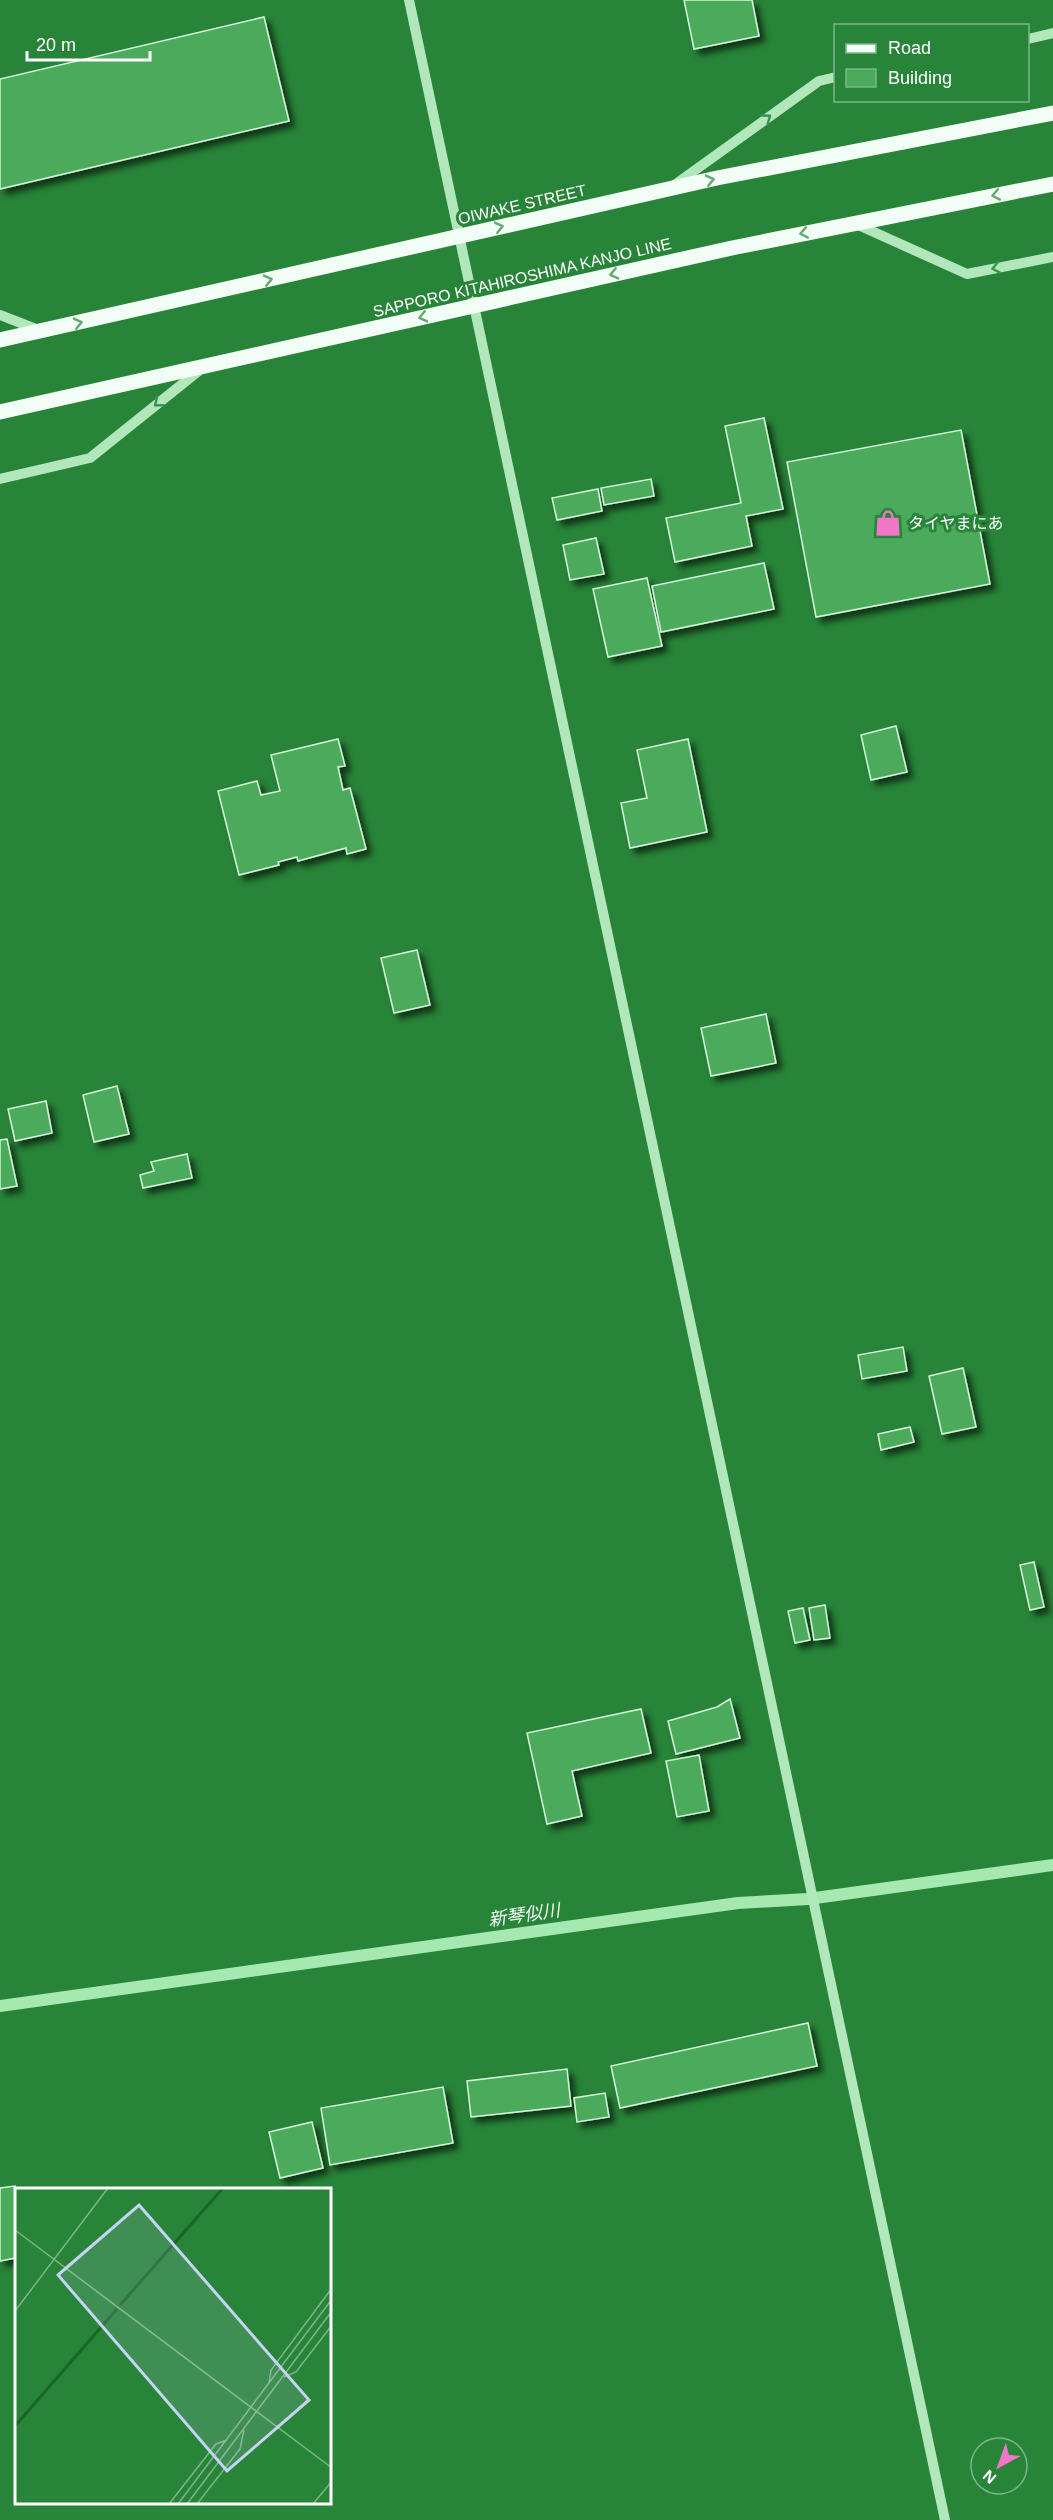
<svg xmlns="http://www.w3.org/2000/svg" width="1053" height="2520" font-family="Helvetica,'Noto Sans JP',sans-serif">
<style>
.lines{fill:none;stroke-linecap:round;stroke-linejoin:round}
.stream{stroke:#a5e8b0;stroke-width:12}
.building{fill:#4caa5c;stroke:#d4f6da;stroke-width:1.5;filter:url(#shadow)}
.minor{stroke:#b1e7ba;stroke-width:10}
.major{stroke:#f2fef5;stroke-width:15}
.oneway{stroke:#3c934c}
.oneway2{stroke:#64a971}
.labels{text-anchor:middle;stroke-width:6;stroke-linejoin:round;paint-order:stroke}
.street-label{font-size:16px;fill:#fff;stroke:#278438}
.poi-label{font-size:16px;fill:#fff;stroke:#278438;text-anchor:start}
.water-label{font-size:18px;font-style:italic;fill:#f5fdf6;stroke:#278438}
.inset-river{fill:none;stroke:#1b652a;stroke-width:3}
.inset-road{fill:none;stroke:#7db588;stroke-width:1.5}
.view{fill:#c6d3f5;fill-opacity:0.15;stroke:#c6d3f5;stroke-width:3}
.inset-edge{fill:none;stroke:#fff;stroke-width:3}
</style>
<defs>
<filter id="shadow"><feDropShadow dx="5.5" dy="5.5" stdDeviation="3" flood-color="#0009"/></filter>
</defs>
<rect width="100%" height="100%" fill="#278438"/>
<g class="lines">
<polyline class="stream" points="0,2006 738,1903 808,1899 1053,1865"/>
</g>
<g class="building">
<polygon points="684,0 752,0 759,36 694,49"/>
<polygon points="264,17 289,121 0,189 0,79"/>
<polygon points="764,418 783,509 746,516 752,546 675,562 666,518 741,503 725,426"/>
<polygon points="961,430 990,584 816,617 787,462"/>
<polygon points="651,479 654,496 604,505 601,488"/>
<polygon points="598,489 602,511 557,520 552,498"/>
<polygon points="596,538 604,574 570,580 563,545"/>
<polygon points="764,563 774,609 661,632 652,586"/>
<polygon points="647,578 662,646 608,657 593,589"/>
<polygon points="896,726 907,772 871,780 861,735"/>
<polygon points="338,739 345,766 338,767 343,790 350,788 366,849 347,854 346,848 298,861 297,857 278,862 279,865 239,875 218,791 257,781 261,795 280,791 271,755"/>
<polygon points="688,739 707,832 630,848 621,803 647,798 637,750"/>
<polygon points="417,950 430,1005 394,1013 381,958"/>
<polygon points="766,1014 776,1063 711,1076 701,1028"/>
<polygon points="117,1086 129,1134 94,1142 83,1095"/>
<polygon points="46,1101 52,1133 15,1141 8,1109"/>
<polygon points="7,1139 17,1186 0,1189 0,1140"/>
<polygon points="187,1154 192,1178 143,1188 140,1175 154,1171 151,1162"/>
<polygon points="903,1347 907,1371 862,1379 858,1355"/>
<polygon points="963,1368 976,1427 942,1434 929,1376"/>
<polygon points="910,1427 914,1442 881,1450 878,1434"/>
<polygon points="1034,1562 1044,1607 1030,1610 1020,1565"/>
<polygon points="825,1605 830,1638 814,1640 809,1608"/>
<polygon points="803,1608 810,1640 795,1643 788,1611"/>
<polygon points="730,1699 740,1738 676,1754 668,1721 717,1707"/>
<polygon points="641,1709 651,1753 572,1771 582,1816 547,1824 527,1733"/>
<polygon points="699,1755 709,1811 677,1817 666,1761"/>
<polygon points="808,2023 817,2066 620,2108 611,2066"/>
<polygon points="567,2069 571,2106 471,2117 467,2081"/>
<polygon points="443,2087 453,2143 330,2165 321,2108"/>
<polygon points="605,2093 609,2117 577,2122 574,2098"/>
<polygon points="312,2122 323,2168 280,2178 269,2132"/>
<polygon points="15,2186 16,2258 0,2261 0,2188"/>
</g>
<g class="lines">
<g class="minor">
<path d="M409,0C589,840 763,1681 945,2520"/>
<polyline points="1028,39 1053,33"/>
<polyline points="673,186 819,81 836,77"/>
<polyline points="856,224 967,274 1053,257"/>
<polyline points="0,315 41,331"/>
<polyline points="0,479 90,458 201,369"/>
</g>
<g class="major">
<polyline points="0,340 717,178 1053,113"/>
<polyline points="0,412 732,248 1053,184"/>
</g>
</g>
<defs><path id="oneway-chevron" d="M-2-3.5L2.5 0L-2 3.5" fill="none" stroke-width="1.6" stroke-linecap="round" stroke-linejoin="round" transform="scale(1.5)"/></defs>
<g class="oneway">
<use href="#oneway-chevron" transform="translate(767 118) rotate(-36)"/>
<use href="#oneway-chevron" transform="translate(996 268) rotate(169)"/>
<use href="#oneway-chevron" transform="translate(158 403) rotate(141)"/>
</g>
<g class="oneway2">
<use href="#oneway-chevron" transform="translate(710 180) rotate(-13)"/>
<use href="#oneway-chevron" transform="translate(996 195) rotate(169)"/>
<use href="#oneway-chevron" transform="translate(499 227) rotate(-13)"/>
<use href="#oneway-chevron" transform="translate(804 233) rotate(169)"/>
<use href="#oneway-chevron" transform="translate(614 274) rotate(167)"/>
<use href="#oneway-chevron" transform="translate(268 280) rotate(-13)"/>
<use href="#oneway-chevron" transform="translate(423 317) rotate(167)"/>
<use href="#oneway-chevron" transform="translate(78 323) rotate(-13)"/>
</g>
<defs>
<symbol id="shop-bare" viewBox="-9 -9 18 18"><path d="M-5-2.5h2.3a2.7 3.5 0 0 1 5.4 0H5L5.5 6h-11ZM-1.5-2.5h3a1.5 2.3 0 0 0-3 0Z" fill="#f076c7" stroke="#278438" stroke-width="2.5" paint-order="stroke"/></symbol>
</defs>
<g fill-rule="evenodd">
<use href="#shop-bare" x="869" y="504" width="38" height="38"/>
</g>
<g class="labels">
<g class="street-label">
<text transform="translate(522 204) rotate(-13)" y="6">OIWAKE STREET</text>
<text transform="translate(522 277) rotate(-13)" y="6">SAPPORO KITAHIROSHIMA KANJO LINE</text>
</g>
<g class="poi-label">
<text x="908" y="529">タイヤまにあ</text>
</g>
<g class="water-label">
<text transform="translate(524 1915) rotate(-8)" y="6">新琴似川</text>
</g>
</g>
<g transform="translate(15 2188)">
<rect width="316" height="316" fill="#278438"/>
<path class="inset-river" d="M105,117L208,0M0,238L102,121"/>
<path class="inset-road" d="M0,42L317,280M0,123L93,0M269,189L281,184L317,137M254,195L256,182L317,100M154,316L201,256L212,252M163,316L317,111M172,316L317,123M182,316L225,261L229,242M298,316L317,293"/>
<path class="view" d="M124,17L294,212L212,283L43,87Z"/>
<rect width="316" height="316" class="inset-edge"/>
</g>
<rect x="834" y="24" width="195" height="78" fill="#278438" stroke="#7db588" stroke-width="1.5"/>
<rect x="846" y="44" width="30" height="9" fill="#f2fef5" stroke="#7db588" stroke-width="1.5"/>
<text x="888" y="54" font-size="18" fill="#ffffff">Road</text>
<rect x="846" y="69" width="30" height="18" fill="#4caa5c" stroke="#7db588" stroke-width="1.5"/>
<text x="888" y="84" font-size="18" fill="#ffffff">Building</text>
<g transform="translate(999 2466) rotate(221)"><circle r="28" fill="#278438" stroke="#7db588" stroke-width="1.5"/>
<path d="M0-4.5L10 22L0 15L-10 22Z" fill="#f076c7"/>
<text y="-9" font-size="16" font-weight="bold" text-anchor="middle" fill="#ffffff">N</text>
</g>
<path d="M27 51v9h123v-9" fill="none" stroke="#ffffff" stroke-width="3"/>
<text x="36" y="51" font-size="18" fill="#ffffff" stroke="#278438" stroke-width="4.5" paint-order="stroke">20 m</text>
</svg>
